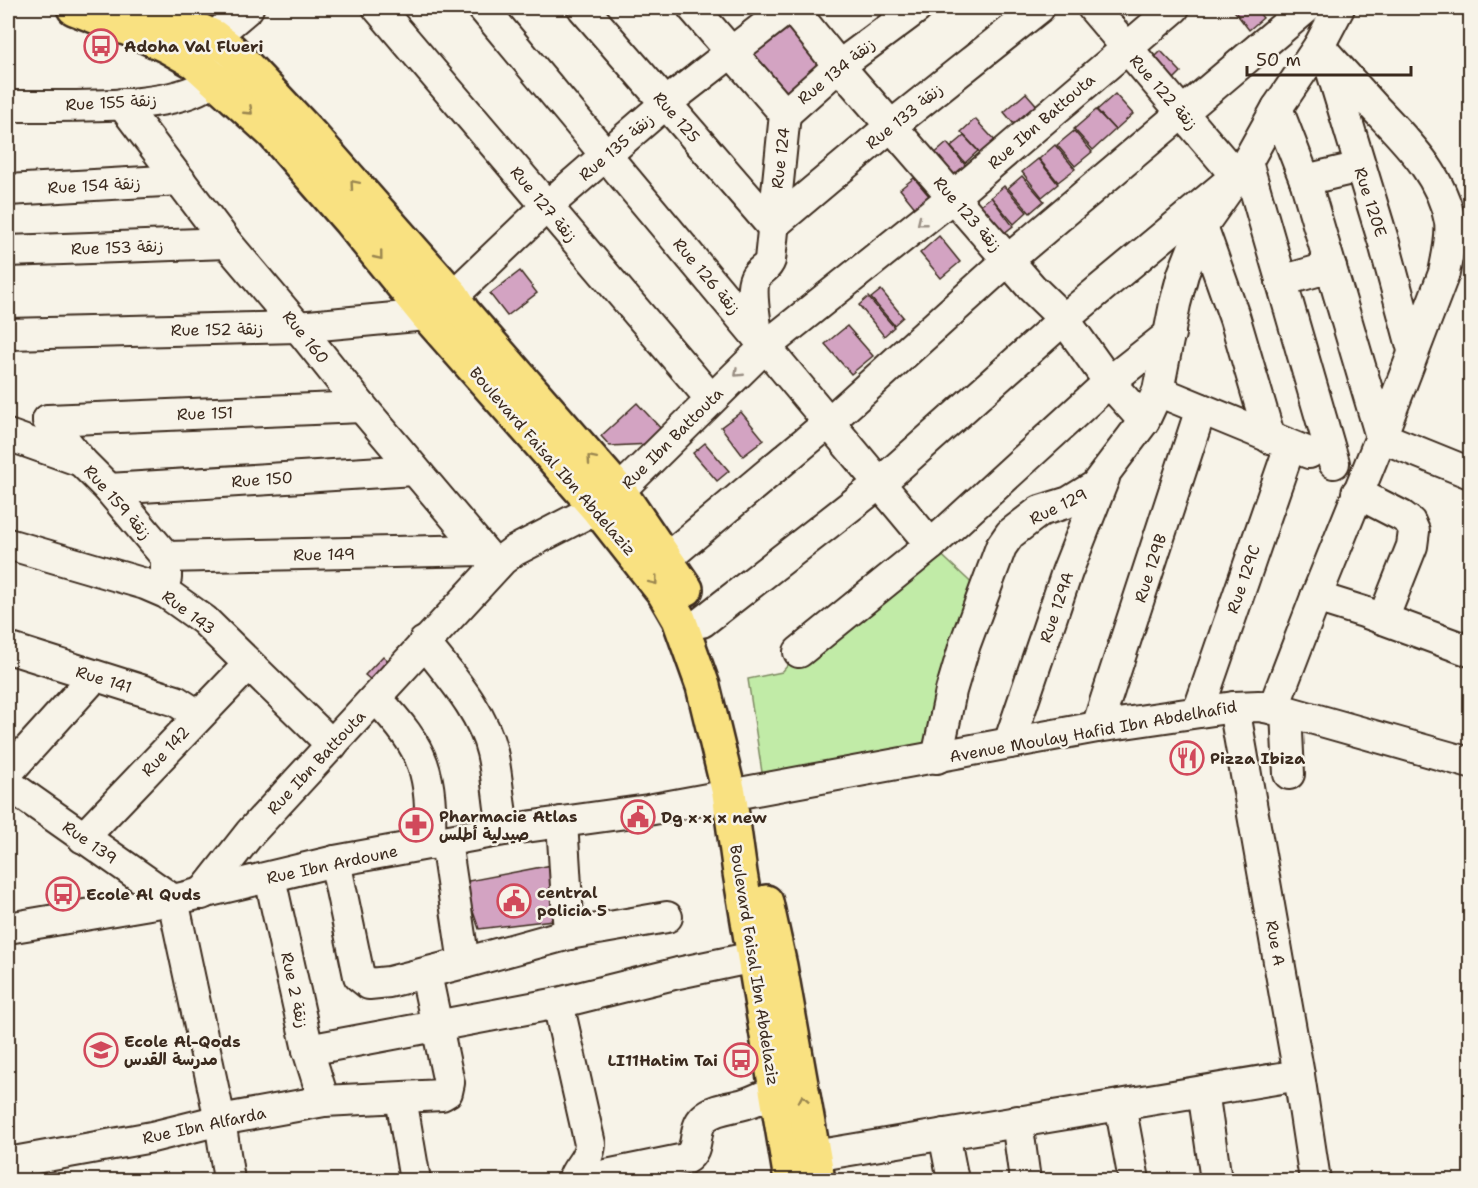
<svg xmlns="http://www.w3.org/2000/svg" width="1478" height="1188" font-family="'Shantell Sans','Playpen Sans Arabic',sans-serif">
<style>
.green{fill:#c1eba7;stroke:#7e8a62;stroke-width:1.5}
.building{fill:#d3a3c2;stroke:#3b2a1e;stroke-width:1.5}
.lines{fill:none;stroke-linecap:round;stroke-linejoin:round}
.minor-casing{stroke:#3b2a1e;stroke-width:34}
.major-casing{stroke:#3b2a1e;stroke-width:38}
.minor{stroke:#f7f3e8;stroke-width:30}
.major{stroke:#f9e181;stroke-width:33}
.oneway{stroke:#9a8650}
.oneway2{stroke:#998e83}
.labels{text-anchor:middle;stroke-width:5;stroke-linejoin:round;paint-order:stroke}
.poi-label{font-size:16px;font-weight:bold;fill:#3b2a1e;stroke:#f7f3e8;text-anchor:start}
.street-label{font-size:16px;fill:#3b2a1e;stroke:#f7f3e8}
</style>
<rect width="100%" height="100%" fill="#f7f3e8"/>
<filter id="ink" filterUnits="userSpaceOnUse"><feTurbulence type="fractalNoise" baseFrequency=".0167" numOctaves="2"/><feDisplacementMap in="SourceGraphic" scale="12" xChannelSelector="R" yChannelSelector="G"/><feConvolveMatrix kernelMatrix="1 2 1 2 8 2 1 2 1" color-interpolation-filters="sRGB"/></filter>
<g filter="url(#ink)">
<polygon class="green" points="931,545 983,594 937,758 763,779 748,679 782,672 799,652"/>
<g class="building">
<polygon points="1232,8 1255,8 1263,18 1249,30"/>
<polygon points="791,16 834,66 790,104 747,54"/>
<polygon points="1161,51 1181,72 1171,82 1151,61"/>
<polygon points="1026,93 1040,109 1017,128 1004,112"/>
<polygon points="1115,94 1133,114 1115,130 1097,110"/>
<polygon points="1096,110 1115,130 1093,150 1074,129"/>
<polygon points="975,119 999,145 985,158 961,132"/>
<polygon points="1074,131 1092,152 1075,166 1057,145"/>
<polygon points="964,136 978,151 965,163 951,147"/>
<polygon points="947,143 966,166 951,178 932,156"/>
<polygon points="1055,145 1075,169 1058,182 1039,159"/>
<polygon points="1038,159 1058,184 1042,197 1022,172"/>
<polygon points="1022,176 1044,201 1030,213 1008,188"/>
<polygon points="914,178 930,197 916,209 900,189"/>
<polygon points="1004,186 1027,212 1014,224 991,197"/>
<polygon points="991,197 1013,226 998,238 975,209"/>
<polygon points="939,236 960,262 941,278 920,253"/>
<polygon points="520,271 537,293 507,316 490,294"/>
<polygon points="881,290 903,317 894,325 871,298"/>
<polygon points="868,297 894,327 884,336 859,305"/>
<polygon points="847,326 873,356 851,374 825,344"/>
<polygon points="637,403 664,432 651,444 610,446 601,436"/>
<polygon points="741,412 764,440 743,456 721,427"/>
<polygon points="705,443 729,471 717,481 693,453"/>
<polygon points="383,656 395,667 378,686 365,675"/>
<polygon points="1193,746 1196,767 1180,769 1177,749"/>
<polygon points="552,865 561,919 479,929 463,882"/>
</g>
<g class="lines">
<defs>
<g id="minor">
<polyline points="378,8 711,399"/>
<polyline points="483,8 931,545"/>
<polyline points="583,8 772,226 891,126 1039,8"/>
<path d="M693,8L785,114L770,260C767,269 759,270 755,278C749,291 756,321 757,336"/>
<polyline points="792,8 839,66 1032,288 1064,319 1109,382 1144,421"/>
<polyline points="196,52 248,8"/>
<polyline points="1329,62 1384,243 1413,350"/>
<polyline points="122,104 227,243 298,327 362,407 496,566"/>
<path d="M8,106C58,105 160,111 202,87C213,81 221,71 230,63"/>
<polyline points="1277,108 1305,180 1381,437 1470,473"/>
<polyline points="785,114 839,66 917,8"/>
<polyline points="1247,162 1334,463"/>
<polyline points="1305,180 1360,167"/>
<polyline points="8,190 180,180"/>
<polyline points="1202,226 1235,319 1270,438"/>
<polyline points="8,251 227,243"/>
<polyline points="1281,281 1331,267"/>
<polyline points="453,296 546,207 666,103 788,8"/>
<polyline points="8,334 298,327 448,313"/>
<polyline points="1158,391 1309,453"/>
<polyline points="48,420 362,407"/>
<polyline points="48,420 81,461 109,489 166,557 166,578"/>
<polyline points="8,435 81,461"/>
<polyline points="109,489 414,470"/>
<polyline points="1357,493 1402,516 1410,522 1414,531 1412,546 1383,619"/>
<polyline points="8,544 145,584 166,593 204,620 332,745"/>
<polyline points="166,557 482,550"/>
<polyline points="666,559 828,423 1008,260 1306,8"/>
<polyline points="1316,597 1364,612 1470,651"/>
<polyline points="702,622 880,483 1064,319 1236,176 1093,8"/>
<path d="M424,642C450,676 482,710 492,752C498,778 498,805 504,830"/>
<polyline points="8,648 176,701 198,715"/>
<polyline points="799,652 931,545 1109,382 1170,334"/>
<path d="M376,698C426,751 432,772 430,844"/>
<polyline points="1234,707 1299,1075 1315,1180"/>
<path d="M1273,709L1316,597L1381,437L1444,273C1447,257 1452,238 1450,222C1442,175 1406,141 1375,108C1356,87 1337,66 1319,46"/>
<polyline points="1286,711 1289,774"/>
<polyline points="1198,712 1290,446"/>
<polyline points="1097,727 1201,409"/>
<polyline points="1009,743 1067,572 1104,478"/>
<polyline points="937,758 951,691 965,644 1001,547 1010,534 1040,511 1069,502 1095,486 1144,421 1158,391 1175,304 1183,274 1202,226 1247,162 1277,108 1319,46 1339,8"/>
<polyline points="8,772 95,676"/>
<polyline points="8,784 173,900 220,1120 229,1180"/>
<polyline points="83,838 248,665"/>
<polyline points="335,861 359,976 369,984 389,982 464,963 446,842"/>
<polyline points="270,878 308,1050 324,1101"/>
<polyline points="202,894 250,833 502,560 514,551 597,508 619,491 766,346 954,196 1174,8"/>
<polyline points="8,928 173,900 335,861 504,830 648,810 1097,727 1234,707 1259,706 1286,711 1470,763"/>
<polyline points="569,934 667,917"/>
<polyline points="464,963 569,934 562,822"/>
<path d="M558,1003L590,1144C589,1161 577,1166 573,1180"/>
<polyline points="308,1050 558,1003 678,973 754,957"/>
<polyline points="1203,1091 1216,1180"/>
<polyline points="401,1098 415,1180"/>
<polyline points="1120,1105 1134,1180"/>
<polyline points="1017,1121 1025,1180"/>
<polyline points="944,1134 953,1180"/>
<polyline points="790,1160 1299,1075"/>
<polyline points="8,1163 152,1137 220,1120 324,1101 442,1095 447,1092 449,1083 426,974"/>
<path d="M582,1180L685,1159C701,1150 692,1129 704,1118C715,1108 731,1108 744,1104C755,1101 765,1095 775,1091"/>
</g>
<g id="major">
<polyline points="74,8 139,33 167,46 195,62 273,133 350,221 426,314 597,508 664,593 679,619 703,686 729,793 740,873 791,1180"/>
<polyline points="150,8 214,37 231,50 311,135 453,296 463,312 619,491 686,589"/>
<polyline points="766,902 780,966 818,1180"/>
</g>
</defs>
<use href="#minor" class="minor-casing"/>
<use href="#major" class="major-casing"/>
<use href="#minor" class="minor"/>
<use href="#major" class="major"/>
</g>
<defs><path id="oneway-chevron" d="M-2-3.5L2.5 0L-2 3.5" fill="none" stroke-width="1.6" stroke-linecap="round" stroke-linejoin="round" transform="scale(1.5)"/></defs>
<g class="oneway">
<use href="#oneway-chevron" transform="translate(249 111) rotate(43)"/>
<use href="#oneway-chevron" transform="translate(354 184) rotate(-131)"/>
<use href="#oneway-chevron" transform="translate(379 256) rotate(51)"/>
<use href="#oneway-chevron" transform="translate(591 459) rotate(-131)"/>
<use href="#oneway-chevron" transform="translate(654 581) rotate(52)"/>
<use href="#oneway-chevron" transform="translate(803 1099) rotate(-100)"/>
</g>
<g class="oneway2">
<use href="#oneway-chevron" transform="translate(921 222) rotate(141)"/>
<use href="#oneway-chevron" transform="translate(738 373) rotate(136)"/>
</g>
</g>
<defs>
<symbol id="bus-ring" viewBox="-11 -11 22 22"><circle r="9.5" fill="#f7f3e8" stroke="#d1495b" stroke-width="1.5"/><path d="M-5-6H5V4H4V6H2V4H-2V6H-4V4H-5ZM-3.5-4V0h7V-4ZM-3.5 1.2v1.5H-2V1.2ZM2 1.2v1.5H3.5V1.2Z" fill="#d1495b"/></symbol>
<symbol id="restaurant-ring" viewBox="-11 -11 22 22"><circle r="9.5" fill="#f7f3e8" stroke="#d1495b" stroke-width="1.5"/><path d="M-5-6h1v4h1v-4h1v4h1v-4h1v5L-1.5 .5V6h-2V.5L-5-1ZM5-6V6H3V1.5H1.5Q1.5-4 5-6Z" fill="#d1495b"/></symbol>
<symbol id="civic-ring" viewBox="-11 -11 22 22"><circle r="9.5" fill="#f7f3e8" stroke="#d1495b" stroke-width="1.5"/><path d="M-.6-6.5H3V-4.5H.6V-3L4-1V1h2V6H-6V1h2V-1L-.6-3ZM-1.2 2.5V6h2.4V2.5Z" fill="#d1495b"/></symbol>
<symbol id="pharmacy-ring" viewBox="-11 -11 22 22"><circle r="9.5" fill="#f7f3e8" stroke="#d1495b" stroke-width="1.5"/><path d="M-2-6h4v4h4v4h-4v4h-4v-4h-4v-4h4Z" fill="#d1495b"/></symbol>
<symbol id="school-ring" viewBox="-11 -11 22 22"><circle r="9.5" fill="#f7f3e8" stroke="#d1495b" stroke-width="1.5"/><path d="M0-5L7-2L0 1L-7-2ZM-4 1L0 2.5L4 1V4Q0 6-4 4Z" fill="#d1495b"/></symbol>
</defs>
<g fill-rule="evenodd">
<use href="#bus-ring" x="82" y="27" width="38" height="38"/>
<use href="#restaurant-ring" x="1168" y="739" width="38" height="38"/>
<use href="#civic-ring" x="619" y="798" width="38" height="38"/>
<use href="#pharmacy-ring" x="397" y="806" width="38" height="38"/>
<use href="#bus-ring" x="44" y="875" width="38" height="38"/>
<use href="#civic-ring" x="495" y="882" width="38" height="38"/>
<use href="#school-ring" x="82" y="1031" width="38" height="38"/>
<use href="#bus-ring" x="722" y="1041" width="38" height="38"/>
</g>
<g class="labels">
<g class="poi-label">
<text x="124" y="52">Adoha Val Flueri</text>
<text x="1210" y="764">Pizza Ibiza</text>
<text x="439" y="822">Pharmacie Atlas<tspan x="439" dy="18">صيدلية أطلس</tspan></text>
<text x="661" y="823">Dg x x x new</text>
<text x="537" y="898">central<tspan x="537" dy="18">policia 5</tspan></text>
<text x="86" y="900">Ecole Al Quds</text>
<text x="124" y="1047">Ecole Al-Qods<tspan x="124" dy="18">مدرسة القدس</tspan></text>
<text x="718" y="1066" text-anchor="end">LI11Hatim Tai</text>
</g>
<g class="street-label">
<text transform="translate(836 71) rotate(-39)" y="6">Rue 134 زنقة</text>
<text transform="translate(1164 92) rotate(49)" y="6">Rue 122 زنقة</text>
<text transform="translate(111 102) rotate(-3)" y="6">Rue 155 زنقة</text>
<text transform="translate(904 116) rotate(-39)" y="6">Rue 133 زنقة</text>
<text transform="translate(677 117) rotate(49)" y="6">Rue 125</text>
<text transform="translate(1041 121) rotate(-41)" y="6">Rue Ibn Battouta</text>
<text transform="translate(616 147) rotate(-41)" y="6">Rue 135 زنقة</text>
<text transform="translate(780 158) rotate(-83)" y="6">Rue 124</text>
<text transform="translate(94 185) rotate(-3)" y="6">Rue 154 زنقة</text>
<text transform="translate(1371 202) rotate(72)" y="6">Rue 120E</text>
<text transform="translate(544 204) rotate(50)" y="6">Rue 127 زنقة</text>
<text transform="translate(968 214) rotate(49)" y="6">Rue 123 زنقة</text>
<text transform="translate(117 247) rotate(-2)" y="6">Rue 153 زنقة</text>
<text transform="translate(707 276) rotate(50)" y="6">Rue 126 زنقة</text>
<text transform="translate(217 329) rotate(-1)" y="6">Rue 152 زنقة</text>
<text transform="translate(306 337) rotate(51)" y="6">Rue 160</text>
<text transform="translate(205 413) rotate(-2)" y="6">Rue 151</text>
<text transform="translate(672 438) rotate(-45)" y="6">Rue Ibn Battouta</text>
<text transform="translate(553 461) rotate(49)" y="6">Boulevard Faisal Ibn Abdelaziz</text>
<text transform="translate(262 479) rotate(-4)" y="6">Rue 150</text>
<text transform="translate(118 502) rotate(49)" y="6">Rue 159 زنقة</text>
<text transform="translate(1058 506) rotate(-26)" y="6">Rue 129</text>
<text transform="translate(324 554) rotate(-1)" y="6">Rue 149</text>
<text transform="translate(1150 568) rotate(-72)" y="6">Rue 129B</text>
<text transform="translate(1243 579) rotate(-71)" y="6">Rue 129C</text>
<text transform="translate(1056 607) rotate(-71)" y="6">Rue 129A</text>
<text transform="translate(189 612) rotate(37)" y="6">Rue 143</text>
<text transform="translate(104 679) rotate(17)" y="6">Rue 141</text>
<text transform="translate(1093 731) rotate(-10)" y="6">Avenue Moulay Hafid Ibn Abdelhafid</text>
<text transform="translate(165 751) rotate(-47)" y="6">Rue 142</text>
<text transform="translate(316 762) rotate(-47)" y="6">Rue Ibn Battouta</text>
<text transform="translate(90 842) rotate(35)" y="6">Rue 139</text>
<text transform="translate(332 864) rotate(-12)" y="6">Rue Ibn Ardoune</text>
<text transform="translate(1276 943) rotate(80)" y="6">Rue A</text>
<text transform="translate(755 965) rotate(81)" y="6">Boulevard Faisal Ibn Abdelaziz</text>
<text transform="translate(295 990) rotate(78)" y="6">Rue 2 زنقة</text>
<text transform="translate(204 1125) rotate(-12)" y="6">Rue Ibn Alfarda</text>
</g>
</g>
<rect width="1478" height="1188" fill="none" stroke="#f7f3e8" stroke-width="30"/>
<rect x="15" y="15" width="1448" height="1158" fill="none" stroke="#3b2a1e" stroke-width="2" filter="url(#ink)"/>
<path d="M1247 66v9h164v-9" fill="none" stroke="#3b2a1e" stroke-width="3"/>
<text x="1256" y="66" font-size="18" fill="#3b2a1e" stroke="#f7f3e8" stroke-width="4.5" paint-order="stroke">50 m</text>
</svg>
